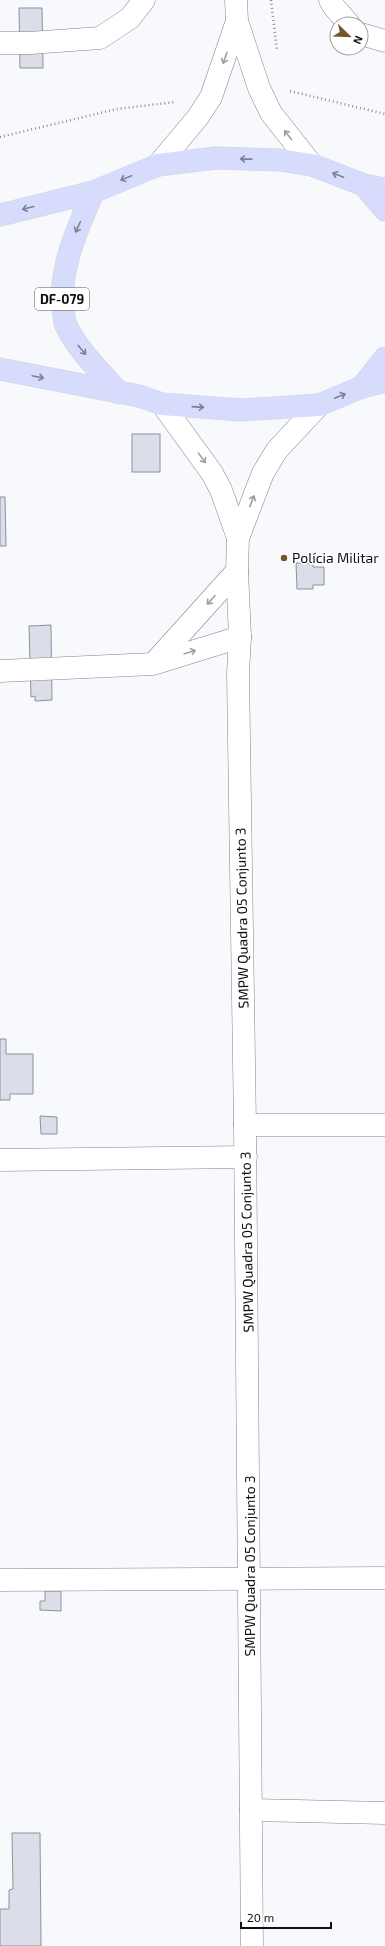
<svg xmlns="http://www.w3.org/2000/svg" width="385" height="1946" font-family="'Exo 2',sans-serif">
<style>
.building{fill:#dbdde8;stroke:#8f919b}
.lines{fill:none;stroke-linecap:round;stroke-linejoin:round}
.minor-casing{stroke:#82838d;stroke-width:23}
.major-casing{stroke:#d4d4d5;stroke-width:23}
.path{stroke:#8e8e92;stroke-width:2.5;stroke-dasharray:1 3;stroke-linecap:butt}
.minor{stroke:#fff;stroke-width:22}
.major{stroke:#d7dcfd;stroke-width:22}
.oneway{stroke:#9f9fa1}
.oneway2{stroke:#7d8094}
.poi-dot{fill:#74542a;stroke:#fff;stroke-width:1.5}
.labels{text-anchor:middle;stroke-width:3;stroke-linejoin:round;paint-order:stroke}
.shield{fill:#fff;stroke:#57575a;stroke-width:1}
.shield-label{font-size:13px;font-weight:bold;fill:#0f0f13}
.poi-label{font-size:14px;fill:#0f0f13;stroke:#fff;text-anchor:start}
.street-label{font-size:14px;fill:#0f0f13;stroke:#fff}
</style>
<rect width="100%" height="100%" fill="#f8f9fd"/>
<g class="building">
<polygon points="19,8 42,8 43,68 20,68"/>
<rect x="132" y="434" width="28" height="38"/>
<polygon points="0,497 5,497 6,546 0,546"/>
<polygon points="296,563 313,564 313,567 324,567 324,585 313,585 313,589 297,589"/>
<polygon points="51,625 52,700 35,701 35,696 31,697 29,626"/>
<polygon points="0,1039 6,1039 6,1054 33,1054 33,1094 10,1094 10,1100 0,1100"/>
<polygon points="40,1116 57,1117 57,1134 41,1134"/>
<polygon points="45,1591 61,1591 61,1611 40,1610 40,1601 45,1601"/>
<polygon points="12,1833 40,1833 41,1946 0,1946 0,1909 9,1909 9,1890 13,1889"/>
</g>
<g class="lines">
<defs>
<g id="minor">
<polyline points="236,0 237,21 259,88 271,113 312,165"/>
<polyline points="330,0 334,7 349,24"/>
<polyline points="361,34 385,41"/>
<polyline points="0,43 30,43 100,38 130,18 144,0"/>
<polyline points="158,165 198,117 211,97 237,21"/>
<polyline points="162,404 212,473 221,490 238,538"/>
<polyline points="154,663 237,571"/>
<polyline points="0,671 153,664 240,637"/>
<polyline points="245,1125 385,1125"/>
<polyline points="0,1160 246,1157"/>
<polyline points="0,1580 385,1578"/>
<polyline points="251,1810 385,1813"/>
<polyline points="252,1946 245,1125 238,673 240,637 237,571 238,538 263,473 277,450 319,405"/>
</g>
<g id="major">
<polyline points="364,185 385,210"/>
<path d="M93,192C78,228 59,267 63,308C64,313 64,319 65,323C76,349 101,372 119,393"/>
<polyline points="0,215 93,192 158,165 216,158 280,160 312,165 364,185 385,189"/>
<polyline points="0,369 139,396 162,404 241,410 319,405 362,387 385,381"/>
<polyline points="362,387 385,358"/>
</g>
</defs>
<use href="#minor" class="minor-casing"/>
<use href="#major" class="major-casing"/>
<g class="path">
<polyline points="271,0 277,51"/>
<polyline points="290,91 385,114"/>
<polyline points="0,137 117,109 175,102"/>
</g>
<use href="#minor" class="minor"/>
<use href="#major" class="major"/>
</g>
<defs><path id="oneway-shaft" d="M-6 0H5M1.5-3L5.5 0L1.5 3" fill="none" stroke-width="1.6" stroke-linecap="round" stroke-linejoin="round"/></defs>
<g class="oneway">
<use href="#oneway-shaft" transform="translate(225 58) rotate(109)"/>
<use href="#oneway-shaft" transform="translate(288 135) rotate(-128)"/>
<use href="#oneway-shaft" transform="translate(202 458) rotate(54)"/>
<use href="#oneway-shaft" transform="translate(252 501) rotate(-69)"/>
<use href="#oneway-shaft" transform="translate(211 600) rotate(132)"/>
<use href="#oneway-shaft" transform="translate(190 652) rotate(-17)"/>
</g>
<g class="oneway2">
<use href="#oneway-shaft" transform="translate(246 159) rotate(-179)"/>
<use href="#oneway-shaft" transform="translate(338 175) rotate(-159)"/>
<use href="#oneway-shaft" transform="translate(126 178) rotate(158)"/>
<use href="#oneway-shaft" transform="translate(28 208) rotate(166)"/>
<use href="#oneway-shaft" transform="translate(78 227) rotate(114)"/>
<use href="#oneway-shaft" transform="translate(82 350) rotate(50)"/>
<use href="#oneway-shaft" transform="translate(38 377) rotate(12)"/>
<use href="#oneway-shaft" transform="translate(340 396) rotate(-22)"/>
<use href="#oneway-shaft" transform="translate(198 407) rotate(4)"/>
</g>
<circle class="poi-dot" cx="284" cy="558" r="4"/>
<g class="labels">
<rect class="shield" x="35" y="288" width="54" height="22" rx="3"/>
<g class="shield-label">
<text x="62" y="304">DF-079</text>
</g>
<g class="poi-label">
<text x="292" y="563">Polícia Militar</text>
</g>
<g class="street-label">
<text transform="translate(242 918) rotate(-91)" y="5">SMPW Quadra 05 Conjunto 3</text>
<text transform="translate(247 1242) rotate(-91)" y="5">SMPW Quadra 05 Conjunto 3</text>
<text transform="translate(250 1566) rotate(-90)" y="5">SMPW Quadra 05 Conjunto 3</text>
</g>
</g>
<g transform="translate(349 36) rotate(113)"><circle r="19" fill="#ffffff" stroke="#9f9fa1"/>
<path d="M0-3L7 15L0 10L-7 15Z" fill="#74542a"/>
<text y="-6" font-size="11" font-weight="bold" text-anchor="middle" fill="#0f0f13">N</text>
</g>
<path d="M241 1922v6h90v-6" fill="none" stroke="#0f0f13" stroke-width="2"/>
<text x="247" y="1922" font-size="12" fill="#0f0f13" stroke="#ffffff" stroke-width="3" paint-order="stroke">20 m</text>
</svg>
